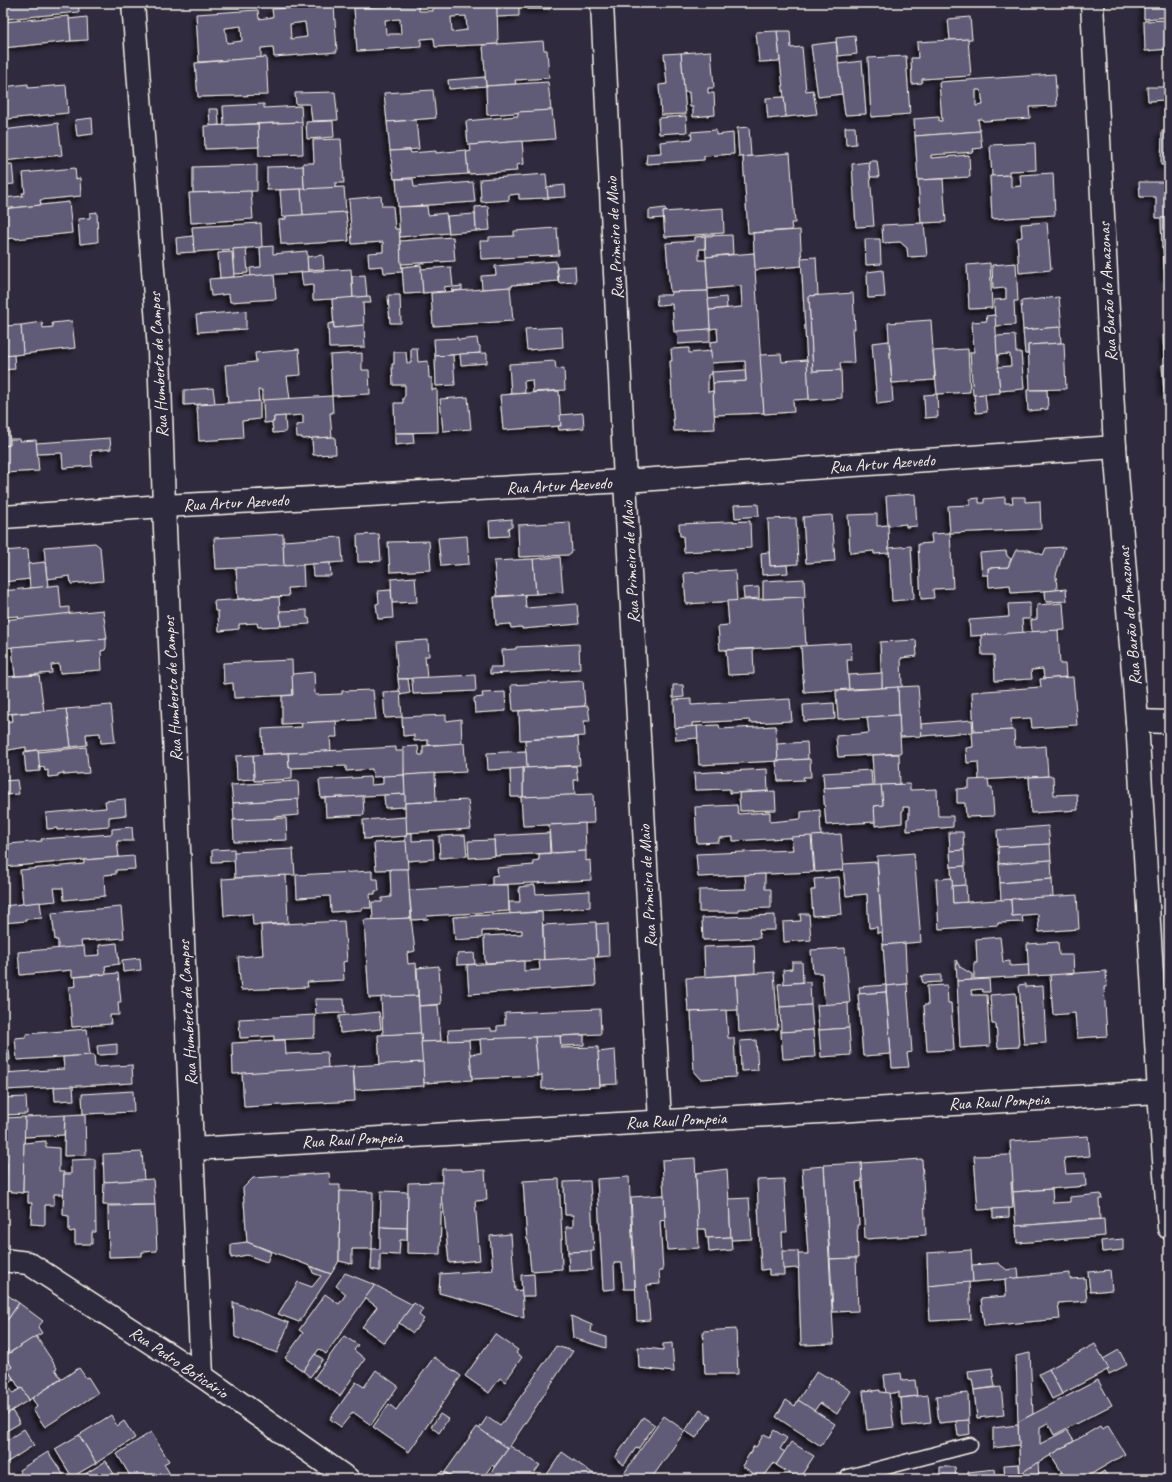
<svg xmlns="http://www.w3.org/2000/svg" width="1172" height="1482" font-family="Caveat,sans-serif">
<style>
.building{fill:#615b78;stroke:#f4f1e8;fill-rule:evenodd;filter:url(#shadow)}
.lines{fill:none;stroke-linecap:round;stroke-linejoin:round}
.service-casing{stroke:#f4f1e8;stroke-width:17}
.minor-casing{stroke:#f4f1e8;stroke-width:25}
.tertiary-casing{stroke:#f4f1e8;stroke-width:25}
.service{stroke:#2f2a3d;stroke-width:14}
.minor{stroke:#2f2a3d;stroke-width:22}
.tertiary{stroke:#2f2a3d;stroke-width:22}
.labels{text-anchor:middle;stroke-width:3.5;stroke-linejoin:round;paint-order:stroke}
.street-label{font-size:17px;fill:#f4f1e8;stroke:#2f2a3d}
</style>
<defs>
<filter id="shadow"><feDropShadow dx="-3.5" dy="3.5" stdDeviation="2" flood-color="#0009"/></filter>
</defs>
<rect width="100%" height="100%" fill="#2f2a3d"/>
<filter id="ink" filterUnits="userSpaceOnUse"><feTurbulence type="fractalNoise" baseFrequency=".025" numOctaves="2"/><feDisplacementMap in="SourceGraphic" scale="8" xChannelSelector="R" yChannelSelector="G"/><feConvolveMatrix kernelMatrix="1 2 1 2 8 2 1 2 1" color-interpolation-filters="sRGB"/></filter>
<g filter="url(#ink)">
<g class="building">
<polygon points="4,3 78,3 79,12 6,19"/>
<polygon points="363,3 385,3 385,6 363,8"/>
<path d="M497,3L498,44L435,47L434,38L421,39V47L357,51L354,8L418,4L419,11H433V4ZM466,16L467,30L452,32L451,17ZM400,19L401,34H386L385,20Z"/>
<polygon points="497,3 519,3 519,16 497,17"/>
<rect x="528" y="3" width="22" height="6"/>
<polygon points="1144,3 1169,3 1169,17 1144,19"/>
<path d="M334,5L337,52L274,57L273,47L261,48V58L199,62L196,14L258,10L259,19L273,17L272,9ZM305,22L307,37L291,39L290,24ZM241,26L242,41L227,43L225,28Z"/>
<polygon points="69,16 71,41 3,48 3,22"/>
<polygon points="87,17 88,40 71,41 69,19"/>
<polygon points="970,17 972,39 950,40 948,19"/>
<polygon points="1169,20 1169,49 1145,51 1144,21"/>
<polygon points="777,31 790,31 791,48 802,47 806,91 813,90 817,114 786,117"/>
<polygon points="777,31 780,61 759,62 756,32"/>
<polygon points="855,36 857,54 838,56 836,38"/>
<polygon points="968,39 971,76 922,79 922,83 912,84 911,58 918,58 917,42"/>
<polygon points="543,41 544,50 547,50 549,78 515,80 516,84 486,86 483,45"/>
<polygon points="836,42 842,94 818,97 811,45"/>
<polygon points="711,51 714,88 708,88 708,93 714,93 715,115 693,117 693,107 690,107 689,92 684,92 681,53"/>
<polygon points="681,53 686,114 661,115 659,85 667,84 664,54"/>
<polygon points="906,56 910,114 871,117 868,58"/>
<polygon points="266,57 268,95 198,97 195,63"/>
<polygon points="862,61 866,114 845,115 838,64"/>
<path d="M1055,74L1057,106L1029,107L1030,118L983,121L982,119H978L980,131L915,136L914,119L939,117V121H942L939,82ZM976,90H981L983,105L976,106Z"/>
<polygon points="485,77 486,86 449,89 448,80"/>
<polygon points="548,82 551,110 487,115 486,86"/>
<polygon points="28,84 28,88 66,85 68,113 7,119 5,103 3,103 3,87"/>
<polygon points="1147,87 1165,87 1166,100 1148,101"/>
<polygon points="1165,87 1169,87 1169,130 1167,130"/>
<polygon points="433,90 436,118 387,122 384,93"/>
<polygon points="335,92 338,120 312,121 310,104 296,104 295,93"/>
<polygon points="784,97 786,117 768,119 766,98"/>
<polygon points="264,104 264,108 301,106 302,122 224,125 223,106"/>
<polygon points="209,109 218,109 219,125 210,126"/>
<polygon points="552,110 555,139 468,145 466,121 518,116 518,112"/>
<polygon points="686,116 687,132 659,134 658,118"/>
<polygon points="92,118 93,134 77,136 75,120"/>
<polygon points="416,120 419,149 390,151 387,122"/>
<polygon points="333,121 334,137 307,139 306,122"/>
<polygon points="302,122 303,154 259,156 258,124"/>
<polygon points="58,123 62,155 3,161 3,130"/>
<polygon points="258,124 259,147 205,149 204,126"/>
<polygon points="749,127 751,156 739,157 737,128"/>
<polygon points="845,127 855,127 856,144 846,145"/>
<polygon points="716,130 716,135 733,133 734,154 704,156 704,160 646,164 647,154 661,153 660,142 692,139 691,132"/>
<polygon points="980,131 982,148 973,149 974,152 931,155 931,158 969,155 970,177 918,180 915,136"/>
<polygon points="1162,131 1169,131 1169,165 1161,165"/>
<polygon points="341,139 344,183 335,183 335,188 304,189 303,163 314,163 313,140"/>
<polygon points="522,141 524,164 516,165 517,171 468,174 466,152 471,151 470,145"/>
<polygon points="1035,143 1036,170 1009,171 1009,175 992,176 990,145"/>
<polygon points="410,150 411,153 436,151 436,153 466,150 468,174 394,179 390,151"/>
<polygon points="790,153 795,223 791,223 792,230 748,233 743,157"/>
<polygon points="869,161 877,161 879,177 870,177"/>
<polygon points="869,162 874,226 856,227 852,164"/>
<polygon points="12,164 14,184 3,185 3,165"/>
<polygon points="257,165 257,191 193,193 193,167"/>
<polygon points="303,166 304,189 267,190 267,167"/>
<polygon points="75,168 76,179 80,178 81,196 40,200 41,205 3,209 3,198 23,196 22,193 25,193 23,173"/>
<polygon points="1053,173 1055,215 992,219 990,176 1011,175 1011,187 1021,186 1020,175"/>
<polygon points="546,174 548,198 519,199 519,194 509,195 509,200 481,202 480,179"/>
<polygon points="396,179 413,179 414,187 473,182 475,202 398,207"/>
<polygon points="943,179 946,222 921,223 918,180"/>
<polygon points="1139,182 1169,182 1169,218 1156,218 1156,197 1140,197"/>
<polygon points="565,185 566,197 548,198 547,187"/>
<polygon points="344,187 346,212 303,215 301,189"/>
<polygon points="301,189 303,215 282,217 280,190"/>
<polygon points="251,191 253,219 191,223 189,193"/>
<polygon points="381,196 382,206 393,206 395,229 399,229 402,272 384,273 383,266 369,267 368,253 383,252 383,242 352,244 349,199"/>
<polygon points="69,202 72,233 16,239 16,238 3,239 3,209"/>
<polygon points="427,206 428,215 446,213 449,233 400,237 398,207"/>
<polygon points="488,206 490,230 476,231 475,207"/>
<polygon points="665,208 666,212 663,212 664,218 649,219 649,210"/>
<polygon points="723,208 724,233 665,237 663,212"/>
<polygon points="97,212 98,242 80,244 78,219 90,218 90,213"/>
<polygon points="346,212 349,241 287,245 287,244 281,244 279,220 286,219 286,216"/>
<polygon points="475,214 476,231 449,233 447,216"/>
<polygon points="1161,218 1169,218 1169,248 1162,248"/>
<polygon points="1047,222 1051,270 1019,273 1017,238 1022,237 1021,224"/>
<polygon points="261,223 262,247 194,252 192,227"/>
<polygon points="924,223 927,256 908,257 907,248 900,242 883,243 882,225"/>
<polygon points="557,228 559,255 481,259 480,241 489,241 489,237 514,236 514,231"/>
<polygon points="800,230 802,266 755,270 753,233"/>
<polygon points="732,235 733,254 706,257 705,236"/>
<polygon points="193,236 194,252 177,253 176,238"/>
<polygon points="705,236 705,249 699,249 699,260 706,260 708,291 670,292 666,243 695,241 695,237"/>
<polygon points="453,237 455,261 401,264 400,241"/>
<polygon points="865,239 880,239 881,264 866,265"/>
<polygon points="273,246 273,254 307,251 308,272 251,276 250,268 261,267 260,247"/>
<polygon points="246,248 248,273 235,274 233,249"/>
<polygon points="1163,248 1169,248 1169,277 1165,278"/>
<polygon points="232,252 234,277 220,278 218,253"/>
<polygon points="754,253 764,413 714,415 713,383 746,381 745,361 711,363 710,342 718,341 717,328 710,329 709,310 742,307 741,286 708,289 706,257"/>
<polygon points="323,255 324,269 308,270 307,257"/>
<polygon points="816,257 818,295 809,296 813,371 841,370 842,398 809,400 801,258"/>
<polygon points="556,261 558,281 512,285 512,287 482,289 481,276 496,275 495,266"/>
<polygon points="990,263 992,308 969,309 967,265"/>
<polygon points="1016,263 1018,301 1014,301 1015,325 995,326 994,300 1006,299 1006,288 993,289 992,265"/>
<polygon points="421,265 423,293 404,294 402,267"/>
<polygon points="575,266 576,282 559,283 557,267"/>
<polygon points="451,267 453,287 462,286 462,290 452,291 451,286 444,287 445,291 423,293 421,269"/>
<polygon points="351,269 353,298 313,300 313,285 303,286 301,272"/>
<polygon points="883,270 885,297 868,298 867,272"/>
<polygon points="274,274 276,299 230,302 229,294 211,296 209,279"/>
<polygon points="365,275 367,296 353,298 352,276"/>
<polygon points="510,287 513,321 433,326 431,293"/>
<polygon points="708,291 710,329 674,332 672,304 657,305 656,295 671,295 671,292"/>
<polygon points="853,293 855,329 852,329 854,363 840,363 841,370 813,371 809,296"/>
<polygon points="388,295 400,295 401,323 390,323"/>
<polygon points="370,296 371,303 363,303 364,325 334,328 332,299"/>
<polygon points="726,297 727,308 709,310 708,299"/>
<polygon points="1059,297 1062,327 1023,330 1021,301"/>
<polygon points="246,311 246,329 198,332 196,315"/>
<polygon points="995,315 1000,393 973,395 970,352 974,352 972,322 987,321 986,316"/>
<polygon points="931,320 935,380 892,383 888,323"/>
<polygon points="72,321 75,348 23,354 21,325 42,322 43,328 53,327 52,323"/>
<polygon points="333,323 334,328 364,325 365,347 329,348 328,324"/>
<polygon points="21,325 23,354 6,356 4,340 3,340 3,326"/>
<polygon points="562,327 563,347 527,350 525,329"/>
<polygon points="1060,327 1061,343 1028,345 1028,354 1025,354 1023,330"/>
<polygon points="710,329 710,342 678,344 677,331"/>
<polygon points="1015,335 1016,352 1021,352 1024,389 1000,391 998,367 1011,366 1010,354 997,355 996,336"/>
<polygon points="1163,335 1169,335 1169,358 1164,358"/>
<polygon points="458,338 458,340 477,338 478,345 480,346 480,353 435,356 434,339"/>
<polygon points="889,341 893,402 877,404 872,343"/>
<polygon points="1061,343 1064,343 1066,389 1030,390 1028,345"/>
<polygon points="411,348 417,348 418,362 428,361 429,378 432,378 432,390 437,389 438,432 395,433 394,403 403,403 403,398 405,396 405,385 393,385 392,364 394,364 394,352 406,352 407,363 411,363"/>
<polygon points="689,348 689,353 711,351 712,374 708,375 708,392 713,391 715,429 674,431 670,361 672,361 671,349"/>
<polygon points="299,349 301,375 287,376 290,399 262,401 262,390 258,390 259,401 228,403 225,365 256,362 255,353"/>
<polygon points="968,349 970,392 937,394 933,351"/>
<polygon points="362,353 362,370 369,370 370,394 332,396 330,355"/>
<polygon points="487,353 487,363 461,365 460,354"/>
<polygon points="781,354 782,362 807,360 809,399 793,400 794,412 764,414 760,355"/>
<polygon points="14,355 15,369 3,370 3,356"/>
<polygon points="453,355 455,385 436,386 435,356"/>
<polygon points="555,361 556,369 564,368 565,390 533,392 532,380 524,381 525,393 511,394 509,364"/>
<polygon points="1169,364 1169,392 1164,393 1162,365"/>
<polygon points="745,370 746,381 713,383 712,372"/>
<polygon points="213,388 215,403 184,405 184,390"/>
<polygon points="1027,390 1047,390 1048,409 1028,411"/>
<polygon points="559,391 561,426 503,430 500,395"/>
<polygon points="937,394 938,417 925,418 924,395"/>
<polygon points="985,394 987,412 976,413 974,395"/>
<polygon points="332,396 333,413 330,413 332,437 302,439 302,437 297,437 296,425 303,424 303,415 274,417 274,422 264,423 263,400"/>
<polygon points="468,397 471,429 443,431 440,399"/>
<polygon points="260,401 260,419 242,421 243,438 199,441 197,405"/>
<polygon points="583,413 584,428 559,430 558,426 561,426 560,415"/>
<polygon points="285,416 286,432 273,433 272,422 274,422 274,417"/>
<polygon points="9,429 10,445 3,446 3,430"/>
<polygon points="395,433 413,433 414,443 395,445"/>
<polygon points="335,437 336,454 313,455 312,438"/>
<polygon points="110,438 111,449 91,451 92,466 63,468 62,453 37,454 36,443"/>
<polygon points="10,439 20,439 20,441 36,440 39,471 3,473 3,446 10,445"/>
<polygon points="915,494 917,526 906,527 906,524 888,526 886,496"/>
<polygon points="1005,497 1005,503 1013,503 1012,497 1025,497 1025,502 1040,501 1041,529 950,533 948,506 970,505 970,499 979,498 979,503 984,503 984,499"/>
<polygon points="758,504 759,516 735,518 734,505"/>
<polygon points="877,514 877,526 888,525 889,553 874,554 874,551 850,553 848,515"/>
<polygon points="832,515 835,561 806,563 803,517"/>
<polygon points="796,518 798,564 770,566 768,519"/>
<polygon points="512,519 512,527 508,528 509,536 490,537 489,521"/>
<polygon points="750,521 751,548 684,552 683,536 680,536 679,524"/>
<polygon points="570,522 572,552 568,555 519,557 518,525"/>
<polygon points="950,533 953,588 933,589 934,598 921,599 918,544 932,543 931,534"/>
<polygon points="283,534 284,566 216,569 214,538"/>
<polygon points="379,534 381,561 358,562 357,535"/>
<polygon points="467,536 469,564 441,566 438,538"/>
<polygon points="341,537 343,562 284,566 283,541"/>
<polygon points="429,541 431,570 390,572 388,542"/>
<polygon points="95,543 100,547 103,581 71,584 70,576 47,579 44,547"/>
<polygon points="911,546 914,599 892,601 889,548"/>
<polygon points="1065,547 1056,575 1057,590 1011,593 1010,585 989,587 988,568 1008,567 1016,550 1029,550 1043,555 1046,548"/>
<polygon points="28,549 30,579 3,582 3,591 3,551"/>
<polygon points="1006,551 1007,556 1011,559 1008,567 988,568 988,575 982,575 980,553"/>
<polygon points="769,552 770,566 787,565 788,573 762,575 761,553"/>
<polygon points="560,557 563,592 536,594 533,559"/>
<polygon points="533,559 536,594 497,596 494,561"/>
<polygon points="45,562 48,587 30,588 28,564"/>
<polygon points="330,563 331,576 313,576 312,564"/>
<polygon points="303,565 304,587 288,588 289,596 238,599 236,568"/>
<polygon points="735,570 737,601 686,604 684,573"/>
<polygon points="415,577 417,602 392,603 391,579"/>
<polygon points="804,579 805,597 763,599 763,581"/>
<polygon points="59,585 61,608 69,607 69,614 19,619 18,616 3,617 3,591"/>
<polygon points="759,587 759,598 744,599 743,588"/>
<polygon points="1066,589 1067,601 1046,602 1045,591"/>
<polygon points="391,590 393,618 378,619 376,604 379,603 378,591"/>
<polygon points="525,595 526,608 577,604 579,624 522,629 522,627 511,628 510,624 496,625 494,597"/>
<polygon points="279,597 281,626 258,627 257,623 239,624 239,629 219,631 218,611 215,611 214,601"/>
<polygon points="803,597 806,646 720,650 718,626 729,625 727,601"/>
<polygon points="1030,603 1030,619 1022,619 1023,633 970,636 969,620 1009,617 1008,604"/>
<polygon points="1063,603 1065,630 1032,632 1031,620 1037,619 1037,605"/>
<polygon points="103,610 107,639 3,648 3,620"/>
<polygon points="307,610 307,618 309,618 310,624 281,626 280,611"/>
<polygon points="1058,630 1060,664 1065,664 1066,677 1044,679 1043,669 1031,670 1032,679 995,681 994,655 982,655 981,635"/>
<polygon points="106,639 106,647 105,650 101,651 102,670 60,673 59,664 51,665 52,673 15,676 12,647"/>
<polygon points="428,640 429,656 425,656 427,678 398,679 395,642"/>
<polygon points="916,640 917,656 901,658 902,687 882,688 880,642"/>
<polygon points="851,643 852,660 847,660 849,689 804,692 801,646"/>
<polygon points="579,644 580,669 490,674 490,667 503,667 502,650 516,649 516,647"/>
<polygon points="753,649 754,674 728,675 726,650"/>
<polygon points="292,660 293,695 234,698 233,683 224,684 223,663"/>
<polygon points="314,672 315,695 342,694 342,691 373,690 376,719 282,724 282,696 293,695 292,674"/>
<polygon points="882,673 882,688 849,689 848,675"/>
<polygon points="39,675 44,711 6,714 4,697 3,697 3,677"/>
<polygon points="475,675 476,691 413,694 412,678"/>
<polygon points="1073,677 1077,725 1032,728 1031,718 1011,719 1012,730 974,732 972,692 1041,687 1040,679"/>
<polygon points="398,679 408,679 410,693 400,695"/>
<polygon points="583,681 585,706 513,711 511,685"/>
<polygon points="673,685 683,685 684,697 673,698"/>
<polygon points="918,686 922,736 900,737 898,687"/>
<polygon points="898,687 899,715 838,719 836,691"/>
<polygon points="400,691 402,717 385,718 383,692"/>
<polygon points="505,692 506,711 475,713 474,698 483,697 482,693"/>
<polygon points="691,699 691,705 790,699 792,721 750,723 749,720 692,723 692,727 675,728 674,700"/>
<polygon points="834,703 835,719 804,721 803,705"/>
<polygon points="111,705 115,742 101,743 100,733 86,734 87,745 71,747 66,709"/>
<polygon points="588,706 590,721 584,721 585,736 520,740 519,711"/>
<polygon points="66,709 71,747 26,751 26,747 3,751 3,722 13,721 12,714"/>
<polygon points="446,715 446,721 461,719 462,744 428,745 428,740 414,741 414,735 403,736 402,717"/>
<polygon points="899,715 901,753 838,757 836,736 869,733 867,717"/>
<polygon points="972,720 973,732 922,736 921,724"/>
<polygon points="336,721 337,737 330,737 331,751 263,754 262,729 302,727 301,723"/>
<polygon points="719,725 720,729 776,726 778,761 699,765 697,726"/>
<polygon points="697,726 698,738 676,740 675,728"/>
<polygon points="1014,730 1015,747 1036,746 1036,747 1046,746 1048,776 979,780 978,762 967,763 966,748 973,747 972,732"/>
<polygon points="578,737 580,765 527,768 525,740"/>
<polygon points="807,742 808,759 778,761 777,744"/>
<polygon points="464,743 466,772 404,775 403,747 418,746 419,755 423,755 423,746"/>
<polygon points="86,747 89,773 64,775 64,773 58,774 58,776 48,777 48,770 45,771 44,767 39,768 38,752"/>
<polygon points="396,747 396,751 404,751 404,775 373,777 372,769 346,771 346,766 289,768 288,753"/>
<polygon points="38,750 40,771 26,772 24,752"/>
<polygon points="526,751 527,768 488,770 487,753"/>
<polygon points="288,753 289,768 292,768 292,779 254,781 253,755"/>
<polygon points="899,754 900,784 874,786 872,755"/>
<polygon points="253,755 254,779 237,780 236,756"/>
<polygon points="810,759 811,777 803,777 804,780 778,781 776,761"/>
<polygon points="576,766 578,780 574,780 575,795 523,797 523,768"/>
<polygon points="523,768 523,797 511,797 510,769"/>
<polygon points="767,769 768,791 730,793 730,789 695,790 694,773"/>
<polygon points="871,770 872,785 824,788 823,773"/>
<polygon points="435,773 436,801 405,803 404,775"/>
<polygon points="404,775 405,794 321,798 319,780 370,777 371,785 383,784 383,776"/>
<polygon points="1053,776 1054,795 1077,794 1078,810 1031,813 1029,777"/>
<polygon points="988,779 989,787 992,787 994,816 966,817 965,803 957,803 957,789 969,788 969,780"/>
<polygon points="17,780 19,794 3,795 3,781"/>
<polygon points="298,781 299,799 233,803 231,785"/>
<polygon points="910,784 910,790 937,789 938,816 953,816 953,827 907,831 907,819 909,818 909,807 903,807 903,811 902,811 902,823 875,826 874,806 883,805 881,785"/>
<polygon points="881,785 883,805 874,806 875,822 826,825 823,788"/>
<polygon points="775,791 776,810 740,811 739,793"/>
<polygon points="405,794 405,807 385,808 384,795"/>
<polygon points="593,794 594,823 523,826 521,797"/>
<polygon points="363,796 364,815 326,817 325,798"/>
<polygon points="125,799 126,815 109,817 109,826 57,830 57,828 47,829 46,813 106,808 105,801"/>
<polygon points="298,799 299,815 274,817 274,819 234,820 233,803"/>
<polygon points="468,800 471,829 406,833 405,803"/>
<polygon points="737,805 738,814 770,812 770,822 801,819 801,812 820,810 821,836 733,841 733,837 719,838 719,842 697,843 695,807"/>
<polygon points="406,817 407,836 364,839 363,820"/>
<polygon points="286,818 287,840 234,842 233,820"/>
<polygon points="585,823 586,851 551,853 549,825"/>
<polygon points="1048,826 1050,844 998,847 997,830"/>
<polygon points="132,827 133,841 117,841 119,857 3,867 3,850 9,850 9,844 42,841 41,839 112,834 112,829"/>
<polygon points="949,832 963,832 964,850 950,851"/>
<polygon points="406,833 412,833 412,841 433,840 434,859 407,861 405,836 407,836"/>
<polygon points="549,833 550,853 495,856 494,836"/>
<polygon points="841,834 844,870 815,872 812,836"/>
<polygon points="465,835 467,856 440,858 439,836"/>
<polygon points="811,836 814,872 698,877 696,854 793,850 791,837"/>
<polygon points="494,840 495,856 469,858 468,841"/>
<polygon points="406,841 408,869 376,870 374,843"/>
<polygon points="1050,844 1051,860 999,864 998,847"/>
<polygon points="234,849 235,861 212,862 212,850"/>
<polygon points="293,849 295,875 235,878 234,852"/>
<polygon points="964,850 965,866 951,867 950,851"/>
<polygon points="586,851 586,861 590,860 591,880 492,885 492,876 498,875 497,868 534,865 533,861 539,860 539,854"/>
<polygon points="914,853 921,942 883,945 877,856"/>
<polygon points="134,856 135,869 116,870 116,874 104,875 105,896 64,900 63,888 54,888 56,901 23,904 20,870 84,864 84,860"/>
<polygon points="1051,860 1052,879 1000,883 999,864"/>
<polygon points="877,862 882,932 877,933 877,927 869,928 867,894 846,896 843,864"/>
<polygon points="965,866 966,885 952,886 951,867"/>
<polygon points="390,869 408,869 411,918 373,920 372,902 382,902 382,898 391,897"/>
<polygon points="372,871 372,879 378,879 379,891 375,891 375,894 370,894 371,908 362,908 362,910 331,912 330,896 297,898 296,875"/>
<polygon points="765,874 765,889 771,889 771,908 738,909 738,912 699,912 699,890 746,889 745,875"/>
<polygon points="286,875 288,923 253,925 252,914 224,916 222,879"/>
<polygon points="839,877 842,914 813,916 811,890 815,890 814,879"/>
<polygon points="952,878 953,903 1011,899 1012,916 1022,915 1023,922 998,923 998,925 939,929 936,879"/>
<polygon points="1052,879 1053,897 1001,900 1000,883"/>
<polygon points="492,885 508,885 509,911 427,916 428,919 412,920 409,890"/>
<polygon points="535,885 536,894 590,891 590,907 510,914 509,902 520,902 519,887"/>
<polygon points="966,885 967,902 953,903 952,886"/>
<polygon points="1077,895 1079,929 1039,932 1038,914 1012,916 1011,899"/>
<polygon points="40,902 42,918 26,919 26,921 3,923 3,906"/>
<polygon points="121,907 124,938 81,941 82,947 58,949 58,940 55,940 52,913"/>
<polygon points="542,912 544,960 485,963 484,936 522,934 522,930 482,931 482,938 455,940 453,917"/>
<polygon points="800,914 809,914 811,940 784,942 783,922 801,921"/>
<polygon points="775,915 775,930 759,930 760,938 703,940 702,918"/>
<polygon points="411,918 415,951 407,953 408,964 416,963 418,996 369,998 364,920"/>
<polygon points="344,921 347,961 343,962 344,980 307,982 308,987 241,990 238,957 263,955 261,925"/>
<polygon points="596,922 598,957 544,960 543,925"/>
<polygon points="608,923 609,956 598,957 596,924"/>
<polygon points="1000,937 1003,962 1010,961 1010,966 1029,965 1029,976 974,979 974,963 977,963 976,939"/>
<polygon points="1058,942 1059,955 1073,955 1074,974 1029,976 1027,944"/>
<polygon points="117,943 119,964 105,966 106,974 72,977 72,970 20,975 18,952 84,946 85,956 100,955 99,945"/>
<polygon points="905,943 907,984 886,986 883,945"/>
<polygon points="754,945 755,973 705,977 704,947"/>
<polygon points="845,948 850,1003 825,1005 822,973 813,973 811,950"/>
<polygon points="474,953 475,964 457,965 457,954"/>
<polygon points="594,957 596,986 469,994 467,965 524,961 524,971 540,970 539,960"/>
<polygon points="140,958 141,970 123,972 122,960"/>
<polygon points="956,960 960,967 972,974 972,980 957,981"/>
<polygon points="792,962 802,962 803,982 784,984 783,970 792,969"/>
<polygon points="439,966 441,1004 419,1006 417,968"/>
<polygon points="1106,971 1107,987 1104,987 1107,1036 1077,1038 1075,1013 1053,1015 1050,975"/>
<polygon points="774,972 778,1029 739,1032 736,975"/>
<polygon points="118,973 121,1002 118,1002 119,1015 110,1015 111,1024 72,1027 69,987 76,986 75,977"/>
<polygon points="736,975 738,1010 688,1012 686,978"/>
<polygon points="941,975 941,982 923,983 921,976"/>
<polygon points="989,979 990,992 983,992 982,989 971,990 972,995 987,995 990,1046 960,1048 957,981"/>
<polygon points="810,982 811,1005 780,1007 778,984"/>
<polygon points="907,984 912,1052 907,1053 909,1067 892,1068 886,986"/>
<polygon points="1026,984 1026,987 1043,986 1046,1043 1024,1044 1019,985"/>
<polygon points="886,985 886,992 860,994 859,987"/>
<polygon points="947,985 948,1003 951,1003 954,1050 927,1051 924,1005 928,1005 927,986"/>
<polygon points="886,992 891,1054 863,1056 858,994"/>
<polygon points="1016,993 1019,1047 998,1048 996,1024 992,1024 990,995"/>
<polygon points="418,996 421,1033 383,1035 381,997"/>
<polygon points="315,999 344,999 345,1013 316,1014"/>
<polygon points="848,1003 849,1028 819,1030 817,1005"/>
<polygon points="438,1005 441,1041 421,1042 419,1006"/>
<polygon points="811,1005 813,1030 781,1032 780,1007"/>
<polygon points="600,1009 601,1034 449,1041 448,1030 491,1028 491,1031 497,1031 497,1026 505,1025 505,1013"/>
<polygon points="726,1010 728,1038 734,1038 736,1077 700,1079 694,1072 691,1012"/>
<polygon points="379,1012 381,1029 340,1033 339,1016"/>
<polygon points="315,1015 315,1035 314,1035 314,1038 274,1040 274,1036 240,1038 239,1019"/>
<polygon points="849,1028 851,1055 821,1057 819,1030"/>
<polygon points="87,1029 90,1055 17,1060 15,1038 26,1037 26,1034"/>
<polygon points="813,1030 815,1057 783,1059 781,1032"/>
<polygon points="421,1033 423,1062 380,1065 378,1035"/>
<polygon points="584,1035 584,1045 561,1046 560,1036"/>
<polygon points="560,1036 561,1048 598,1047 600,1087 542,1089 542,1075 538,1076 535,1037"/>
<polygon points="535,1037 538,1076 472,1079 470,1054 481,1053 480,1039"/>
<polygon points="285,1040 286,1054 327,1052 328,1068 233,1074 232,1043"/>
<polygon points="469,1040 472,1080 424,1083 421,1042"/>
<polygon points="756,1040 758,1070 741,1071 740,1041"/>
<polygon points="117,1044 117,1054 98,1055 97,1046"/>
<polygon points="9,1050 10,1060 3,1061 3,1051"/>
<polygon points="615,1050 617,1084 600,1085 598,1052"/>
<polygon points="90,1055 94,1055 95,1067 132,1065 133,1083 5,1090 4,1073 64,1069 63,1057"/>
<polygon points="423,1062 424,1086 355,1090 353,1066"/>
<polygon points="3,1066 10,1066 10,1073 4,1073 5,1090 3,1090"/>
<polygon points="353,1066 355,1101 244,1107 242,1073"/>
<polygon points="73,1086 74,1100 55,1101 54,1087"/>
<polygon points="133,1091 134,1112 83,1114 82,1094"/>
<polygon points="26,1097 27,1114 3,1115 3,1098"/>
<polygon points="85,1114 86,1155 64,1156 65,1115"/>
<polygon points="65,1115 64,1135 24,1137 25,1117"/>
<polygon points="25,1117 23,1193 6,1191 7,1163 3,1163 3,1118"/>
<polygon points="1088,1136 1090,1156 1064,1158 1066,1174 1085,1173 1086,1186 1013,1192 1010,1141"/>
<polygon points="46,1141 46,1147 59,1148 59,1172 64,1172 64,1194 54,1194 54,1205 45,1205 45,1225 31,1224 32,1203 28,1203 28,1192 23,1192 24,1143"/>
<polygon points="142,1152 144,1180 104,1182 103,1154"/>
<polygon points="1011,1155 1013,1182 1011,1182 1013,1208 978,1210 974,1156"/>
<polygon points="695,1158 699,1248 667,1250 662,1160"/>
<polygon points="95,1159 96,1232 92,1232 92,1244 75,1244 75,1231 69,1232 69,1216 63,1215 64,1174 71,1174 71,1160"/>
<polygon points="922,1159 926,1235 865,1239 861,1163"/>
<polygon points="861,1163 862,1181 856,1182 859,1225 857,1225 858,1258 830,1259 824,1165"/>
<polygon points="824,1166 834,1344 801,1345 798,1254 808,1254 802,1168"/>
<polygon points="442,1169 462,1169 462,1171 485,1170 487,1200 475,1201 480,1260 449,1263 443,1203 441,1203"/>
<polygon points="727,1169 731,1237 706,1238 705,1229 698,1229 696,1173"/>
<polygon points="329,1173 330,1185 340,1185 339,1261 331,1274 247,1242 243,1188 253,1178"/>
<polygon points="629,1177 635,1289 624,1289 622,1263 614,1263 615,1289 603,1290 597,1179"/>
<polygon points="153,1179 155,1205 103,1205 104,1182"/>
<polygon points="559,1179 562,1239 561,1239 562,1269 531,1271 528,1240 527,1240 523,1181"/>
<polygon points="784,1179 787,1232 782,1232 784,1275 769,1275 769,1269 761,1270 757,1180"/>
<polygon points="590,1181 594,1251 568,1252 566,1227 573,1227 573,1215 565,1215 564,1182"/>
<polygon points="442,1182 440,1254 407,1253 408,1183"/>
<polygon points="1052,1189 1053,1203 1070,1202 1070,1197 1101,1194 1102,1199 1099,1199 1100,1219 1016,1226 1013,1192"/>
<polygon points="340,1191 373,1192 372,1249 352,1249 352,1264 339,1261"/>
<polygon points="381,1191 408,1192 407,1228 380,1227"/>
<polygon points="664,1195 665,1220 660,1221 663,1271 659,1271 660,1284 647,1285 650,1320 637,1321 631,1197"/>
<polygon points="749,1198 752,1239 731,1240 729,1199"/>
<polygon points="155,1205 157,1251 142,1252 142,1256 109,1257 108,1206"/>
<polygon points="1009,1208 1009,1217 993,1218 993,1209"/>
<polygon points="1104,1219 1105,1236 1017,1243 1016,1226"/>
<polygon points="380,1227 407,1228 407,1240 400,1240 399,1255 380,1254 380,1271 371,1269 372,1249 380,1249"/>
<polygon points="511,1234 515,1291 522,1290 524,1318 491,1307 439,1293 440,1274 493,1270 490,1236"/>
<polygon points="731,1237 732,1250 709,1252 708,1238"/>
<polygon points="1123,1239 1123,1250 1102,1252 1101,1241"/>
<polygon points="247,1242 271,1252 267,1262 247,1255 231,1258 231,1244"/>
<polygon points="971,1250 973,1282 928,1286 927,1253"/>
<polygon points="591,1251 592,1270 569,1271 568,1252"/>
<polygon points="782,1251 798,1251 799,1268 783,1269"/>
<polygon points="856,1258 858,1311 833,1312 830,1259"/>
<polygon points="998,1263 1007,1270 1018,1268 1019,1278 973,1282 972,1265"/>
<polygon points="311,1267 331,1274 299,1322 278,1314 298,1282 312,1287 321,1276 313,1273"/>
<polygon points="1110,1270 1112,1290 1090,1292 1088,1272"/>
<polygon points="345,1273 375,1285 326,1354 319,1349 303,1371 285,1358 303,1333 299,1330 325,1294 339,1304 346,1294 336,1286"/>
<polygon points="1070,1273 1070,1279 1085,1278 1087,1301 1058,1303 1060,1319 984,1326 981,1298 1006,1296 1005,1279"/>
<polygon points="534,1274 535,1296 522,1296 521,1275"/>
<polygon points="969,1282 971,1319 930,1321 928,1286"/>
<polygon points="375,1285 413,1305 384,1343 362,1327 377,1307 365,1298"/>
<polygon points="3,1292 19,1303 9,1318 3,1323"/>
<polygon points="233,1302 289,1323 277,1353 235,1337"/>
<polygon points="19,1303 43,1321 38,1327 42,1333 9,1353 3,1344 3,1323 9,1318"/>
<polygon points="414,1303 423,1309 419,1315 424,1319 413,1333 399,1323"/>
<polygon points="571,1316 592,1325 591,1332 606,1337 606,1348 573,1338"/>
<polygon points="736,1329 738,1374 705,1374 703,1331"/>
<polygon points="495,1334 518,1350 516,1353 522,1357 505,1382 500,1378 489,1393 465,1376"/>
<polygon points="36,1336 57,1368 55,1369 61,1379 29,1400 22,1388 20,1389 8,1370 12,1367 5,1356"/>
<polygon points="344,1336 358,1345 354,1350 365,1359 340,1396 314,1378"/>
<polygon points="672,1343 674,1372 639,1368 638,1347 663,1350 663,1344"/>
<polygon points="3,1344 9,1353 3,1357"/>
<polygon points="1095,1344 1109,1369 1062,1394 1049,1369"/>
<polygon points="556,1346 573,1351 508,1449 479,1429 487,1417 500,1426"/>
<polygon points="1119,1350 1127,1365 1109,1374 1107,1370 1109,1369 1103,1359"/>
<polygon points="1030,1353 1033,1414 1018,1422 1016,1356"/>
<polygon points="315,1354 323,1359 310,1377 303,1371"/>
<polygon points="5,1356 12,1367 8,1370 14,1380 3,1387 3,1357"/>
<polygon points="434,1357 461,1376 409,1452 373,1427 389,1404 396,1410"/>
<polygon points="79,1368 86,1378 88,1377 98,1393 45,1427 33,1410 37,1407 32,1398"/>
<polygon points="992,1368 995,1387 974,1390 972,1379 969,1379 968,1371"/>
<polygon points="1049,1369 1062,1394 1052,1399 1039,1374"/>
<polygon points="376,1370 398,1386 371,1425 353,1412 341,1427 330,1419 356,1382 364,1387"/>
<polygon points="817,1371 827,1377 828,1376 851,1391 837,1414 820,1403 814,1411 798,1400"/>
<polygon points="901,1373 902,1381 915,1380 917,1396 899,1398 899,1392 886,1394 884,1375"/>
<polygon points="1098,1380 1112,1405 1054,1435 1048,1423 1040,1427 1040,1444 1067,1430 1074,1441 1020,1474 1018,1422"/>
<polygon points="7,1384 13,1393 22,1388 29,1400 3,1416 3,1387"/>
<polygon points="1001,1387 1004,1415 977,1418 974,1390"/>
<polygon points="873,1390 873,1391 880,1390 880,1392 889,1393 894,1427 867,1430 863,1391"/>
<polygon points="968,1393 969,1420 939,1423 936,1396"/>
<polygon points="928,1395 931,1423 903,1426 901,1398"/>
<polygon points="786,1400 795,1406 798,1400 835,1424 821,1446 776,1417"/>
<polygon points="700,1409 711,1417 696,1438 685,1431"/>
<polygon points="12,1411 20,1423 3,1433 3,1416"/>
<polygon points="440,1414 448,1419 439,1433 431,1427"/>
<polygon points="111,1415 117,1426 124,1421 135,1438 96,1463 79,1435"/>
<polygon points="664,1416 685,1431 651,1479 620,1479"/>
<polygon points="643,1417 655,1425 638,1449 636,1448 624,1465 615,1458"/>
<polygon points="969,1420 970,1434 958,1436 956,1421"/>
<polygon points="1018,1425 1019,1445 993,1448 993,1428"/>
<polygon points="1100,1426 1102,1429 1108,1426 1125,1454 1083,1479 1066,1479 1051,1455"/>
<polygon points="477,1427 508,1449 494,1467 492,1465 482,1479 456,1479 445,1472"/>
<polygon points="24,1429 34,1445 3,1465 3,1443"/>
<polygon points="774,1430 787,1438 780,1449 785,1452 776,1465 774,1463 762,1479 742,1466 754,1446 756,1447 764,1434 770,1437"/>
<polygon points="151,1432 169,1461 164,1464 173,1479 132,1479 117,1454"/>
<polygon points="79,1435 96,1463 72,1477 55,1449"/>
<polygon points="791,1442 814,1456 799,1479 776,1465"/>
<polygon points="510,1446 540,1465 530,1479 486,1479"/>
<polygon points="48,1452 65,1477 62,1479 24,1479 19,1470"/>
<polygon points="562,1452 601,1479 544,1479"/>
<polygon points="106,1461 117,1479 77,1479"/>
<polygon points="1038,1462 1039,1479 1020,1479 1020,1474"/>
<polygon points="1019,1464 1020,1479 1005,1479 1004,1465"/>
<polygon points="940,1467 955,1467 956,1479 940,1479"/>
<polygon points="995,1469 996,1479 968,1479 968,1472"/>
<polygon points="442,1471 452,1478 452,1479 436,1479"/>
<polygon points="1104,1471 1109,1479 1092,1479"/>
<polygon points="1062,1472 1066,1479 1054,1479 1053,1477"/>
</g>
<g class="lines">
<defs>
<polyline id="service" points="847,1479 848,1477 970,1445"/>
<g id="minor">
<polyline points="602,3 625,481 660,1121"/>
<polyline points="3,517 164,506 625,481 1115,447"/>
<polyline points="1137,721 1169,722"/>
<polyline points="193,1149 1159,1092"/>
</g>
<g id="tertiary">
<polyline points="133,3 159,350 164,506 202,1376"/>
<polyline points="1092,3 1115,447 1137,721 1159,1092 1169,1228"/>
<polyline points="3,1260 28,1263 202,1376 348,1479"/>
</g>
</defs>
<use href="#service" class="service-casing"/>
<use href="#minor" class="minor-casing"/>
<use href="#tertiary" class="tertiary-casing"/>
<use href="#service" class="service"/>
<use href="#minor" class="minor"/>
<use href="#tertiary" class="tertiary"/>
</g>
</g>
<g class="labels">
<g class="street-label">
<text transform="translate(614 238) rotate(-93)" y="6">Rua Primeiro de Maio</text>
<text transform="translate(1107 292) rotate(-93)" y="6">Rua Barão do Amazonas</text>
<text transform="translate(158 365) rotate(-93)" y="6">Rua Humberto de Campos</text>
<text transform="translate(882 463) rotate(-4)" y="6">Rua Artur Azevedo</text>
<text transform="translate(559 485) rotate(-3)" y="6">Rua Artur Azevedo</text>
<text transform="translate(236 502) rotate(-3)" y="6">Rua Artur Azevedo</text>
<text transform="translate(630 562) rotate(-93)" y="6">Rua Primeiro de Maio</text>
<text transform="translate(1129 616) rotate(-95)" y="6">Rua Barão do Amazonas</text>
<text transform="translate(172 689) rotate(-93)" y="6">Rua Humberto de Campos</text>
<text transform="translate(647 886) rotate(-93)" y="6">Rua Primeiro de Maio</text>
<text transform="translate(187 1013) rotate(-93)" y="6">Rua Humberto de Campos</text>
<text transform="translate(999 1101) rotate(-3)" y="6">Rua Raul Pompeia</text>
<text transform="translate(676 1120) rotate(-3)" y="6">Rua Raul Pompeia</text>
<text transform="translate(352 1139) rotate(-3)" y="6">Rua Raul Pompeia</text>
<text transform="translate(179 1362) rotate(34)" y="6">Rua Pedro Boticário</text>
</g>
</g>
<rect width="1172" height="1482" fill="none" stroke="#2f2a3d" stroke-width="16"/>
<rect x="8" y="8" width="1156" height="1466" fill="none" stroke="#f4f1e8" stroke-width="1.5" filter="url(#ink)"/>
</svg>
